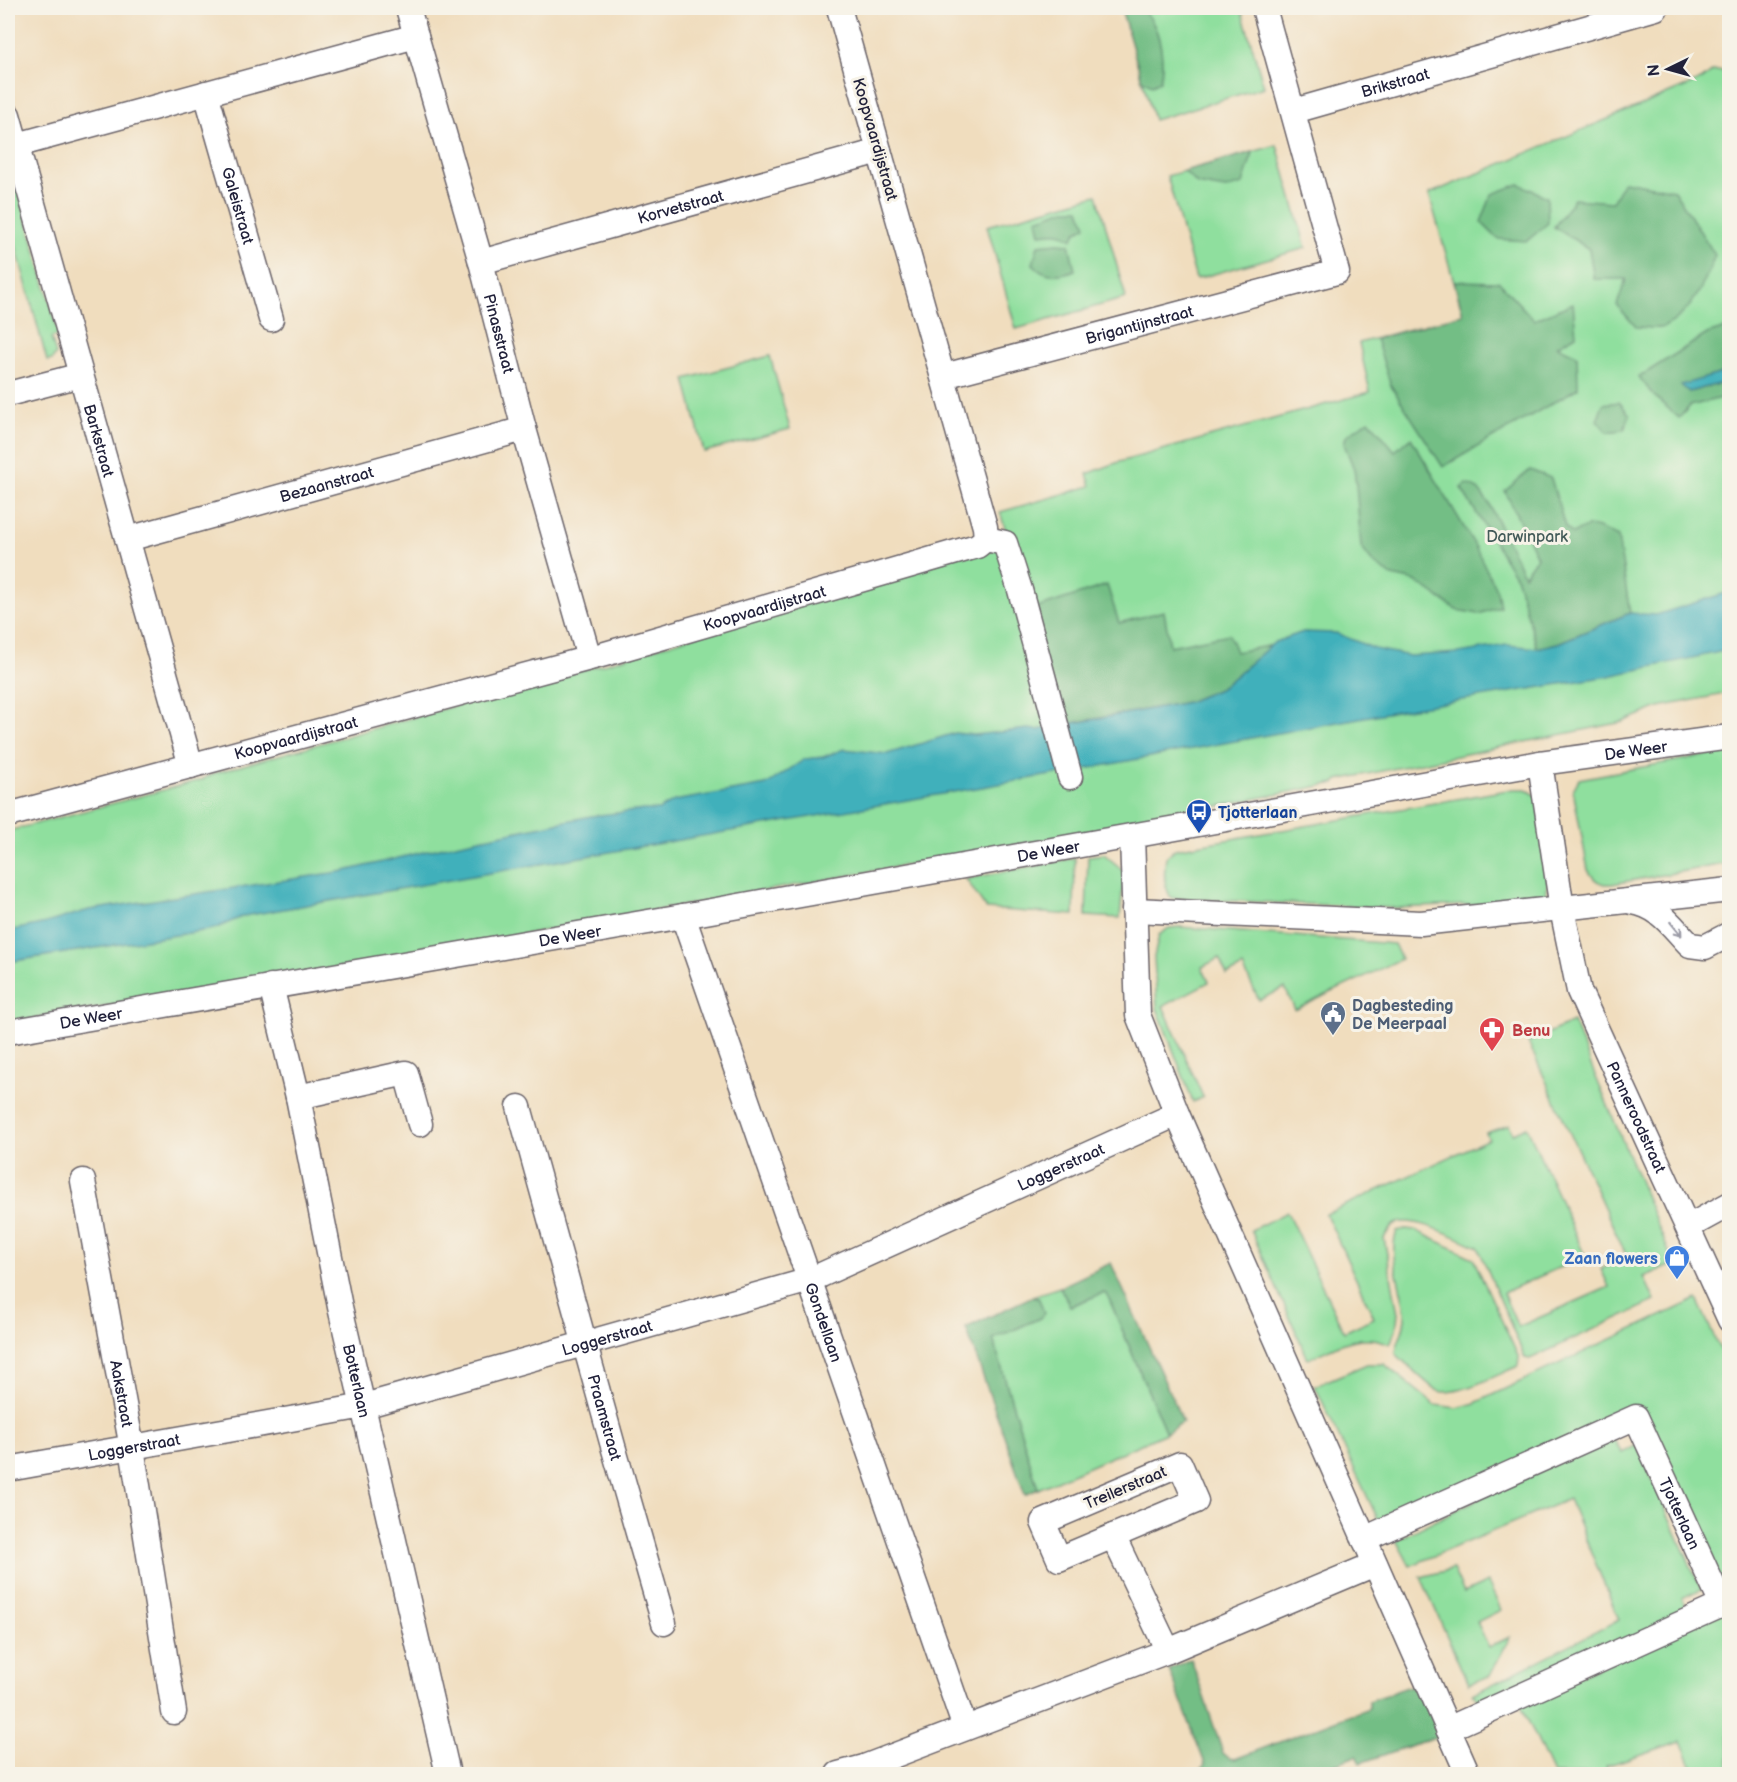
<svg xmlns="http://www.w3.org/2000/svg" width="1737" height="1782" font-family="'Balsamiq Sans',sans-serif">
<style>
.green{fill:#8fdf9e;stroke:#58806c;stroke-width:1.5}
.forest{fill:#73be85;stroke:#4a7060;stroke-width:1.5}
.water{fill:#40b0bb;stroke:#31697b;stroke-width:1.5}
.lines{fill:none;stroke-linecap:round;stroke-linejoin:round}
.minor-casing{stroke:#6a6369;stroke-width:27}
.minor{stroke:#fff;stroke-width:24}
.oneway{stroke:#9c9ca7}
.labels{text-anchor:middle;stroke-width:6;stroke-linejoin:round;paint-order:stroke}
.street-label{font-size:16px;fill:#22223b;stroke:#f7f3e8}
.park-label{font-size:16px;fill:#435b59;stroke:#f7f3e8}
.transit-label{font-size:16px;font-weight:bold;fill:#164399;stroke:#f7f3e8;text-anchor:start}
.service-label{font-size:16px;font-weight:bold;fill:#4e5e75;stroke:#f7f3e8;text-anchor:start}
.health-label{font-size:16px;font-weight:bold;fill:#be3a42;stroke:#f7f3e8;text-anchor:start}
.shop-label{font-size:16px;font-weight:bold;fill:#366cbe;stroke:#f7f3e8;text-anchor:end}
</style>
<rect width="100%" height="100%" fill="#f7f3e8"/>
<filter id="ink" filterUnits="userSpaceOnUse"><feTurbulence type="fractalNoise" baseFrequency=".0167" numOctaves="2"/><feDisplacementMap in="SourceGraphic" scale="12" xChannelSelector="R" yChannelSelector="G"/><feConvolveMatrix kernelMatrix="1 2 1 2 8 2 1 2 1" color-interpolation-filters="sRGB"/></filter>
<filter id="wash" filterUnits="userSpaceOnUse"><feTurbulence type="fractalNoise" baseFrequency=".008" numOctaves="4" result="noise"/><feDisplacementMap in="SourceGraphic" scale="24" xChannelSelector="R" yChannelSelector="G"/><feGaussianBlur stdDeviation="1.35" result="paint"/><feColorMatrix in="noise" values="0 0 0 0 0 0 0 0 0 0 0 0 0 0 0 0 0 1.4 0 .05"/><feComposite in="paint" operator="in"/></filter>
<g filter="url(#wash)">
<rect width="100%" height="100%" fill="#f0ddbe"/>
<g class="green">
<polygon points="1121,8 1241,8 1264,87 1154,120"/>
<polygon points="1713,71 1729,71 1729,693 1659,707 1623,722 1338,780 1335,783 1072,835 315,972 8,1023 8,831 201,780 215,773 604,664 1008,538 1000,512 1091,486 1087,474 1119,462 1370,392 1359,343 1463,314 1429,194 1701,80"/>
<polygon points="1277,145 1306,248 1196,279 1167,176"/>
<polygon points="12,167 59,334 51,338 56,354 52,360 47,361 8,217 8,168"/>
<polygon points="1097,195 1126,298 1016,329 987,226"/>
<polygon points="770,356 790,429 704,452 685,379"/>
<path d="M1723,752H1729V863L1612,884C1599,885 1594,880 1588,870L1573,790L1579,779Z"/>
<path d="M1513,789H1526L1537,796L1548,882L1546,895L1494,904L1394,908L1171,898C1163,884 1164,873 1166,857L1175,849Z"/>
<polygon points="1104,854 1124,871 1120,918 1086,916 1088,856"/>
<polygon points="1075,858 1074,915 986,909 966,879"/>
<polygon points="1180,927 1394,944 1401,959 1295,1010 1285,988 1259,1000 1243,967 1227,975 1219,958 1202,967 1209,982 1163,1006 1203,1097 1193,1102 1157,1008 1154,957 1159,935 1169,928"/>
<path d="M1573,1022L1674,1264L1644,1277L1655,1301L1530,1359L1525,1358L1478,1247C1459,1239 1410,1212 1392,1226C1389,1229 1386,1235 1384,1238L1398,1314L1396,1329L1390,1344C1360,1330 1335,1347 1308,1359L1251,1230L1287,1212L1344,1332L1374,1318L1326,1214L1489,1139L1486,1133L1509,1125L1513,1133L1527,1127L1585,1256L1503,1293L1518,1327L1609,1287L1601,1269L1627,1257L1528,1042Z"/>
<path d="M1406,1229L1415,1230L1473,1258L1519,1358L1518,1366C1501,1373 1457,1397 1439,1391C1431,1389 1405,1362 1396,1354C1396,1341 1406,1331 1405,1314C1403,1286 1387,1258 1397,1231Z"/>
<polygon points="1060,1287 1071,1306 1103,1293 1107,1294 1166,1433 1038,1489 993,1339 1040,1318 1039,1299 1033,1296"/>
<polygon points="1697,1299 1729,1369 1729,1774 1695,1774 1681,1741 1606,1766 1609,1774 1553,1774 1520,1703 1729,1607 1637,1407 1383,1530 1315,1386 1367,1364 1384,1364 1435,1405 1457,1408 1475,1403"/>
<polygon points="1612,1437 1622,1453 1637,1445 1701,1589 1682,1598 1690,1614 1552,1678 1524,1681 1480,1704 1473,1694 1619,1620 1569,1499 1410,1566 1396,1540 1480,1498"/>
<polygon points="1453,1569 1464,1593 1488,1582 1501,1610 1477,1622 1489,1647 1510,1637 1490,1676 1468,1684 1421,1577"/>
</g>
<g class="forest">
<path d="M1121,8H1140C1143,11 1147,15 1150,18C1161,35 1165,62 1160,81L1152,85L1142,80Z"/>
<polygon points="1253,152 1243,184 1225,189 1197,184 1184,171"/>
<path d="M1624,181L1674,190L1715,255C1705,282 1693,313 1664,327C1657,330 1644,327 1636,327L1617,305L1626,279H1594L1589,249L1554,227L1574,199L1612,202Z"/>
<polygon points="1519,184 1547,197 1548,223 1527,241 1498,239 1481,222 1492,194"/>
<path d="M1065,209H1080L1086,226L1077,231L1072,239C1061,231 1053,232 1040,234L1037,219Z"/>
<path d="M1058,243L1069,244L1075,270C1060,276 1044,277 1033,264L1038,245Z"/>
<polygon points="1454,281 1499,282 1534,320 1573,303 1576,335 1557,346 1577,355 1578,388 1443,467 1391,386 1376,339 1463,314"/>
<polygon points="1729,327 1729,371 1682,385 1689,392 1729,381 1729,396 1690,406 1679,418 1654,396 1639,377 1707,334"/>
<polygon points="1619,402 1630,415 1624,430 1607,432 1597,420 1603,404"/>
<polygon points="1369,420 1395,451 1411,438 1474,544 1497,591 1500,607 1479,614 1457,610 1415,581 1392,576 1373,563 1361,547 1356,484 1354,469 1344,444 1346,436"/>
<path d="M1530,470L1551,478L1565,527L1573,534C1593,520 1597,528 1618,537L1630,613L1558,643L1537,648L1517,579L1461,488L1467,484L1478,489L1488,502L1524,575L1537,557L1505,491Z"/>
<polygon points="1107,585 1119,623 1164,611 1170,646 1229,634 1236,652 1273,645 1221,688 1188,702 1061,725 1028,611"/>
<polygon points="1111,1263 1183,1422 1166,1433 1107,1294 1103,1293 1070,1306 1060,1287"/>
<polygon points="1033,1296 1039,1299 1044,1313 1040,1318 993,1339 1038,1489 1025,1495 966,1328"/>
<polygon points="1191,1659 1223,1753 1229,1758 1235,1759 1369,1708 1369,1701 1421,1682 1444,1734 1360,1763 1356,1756 1308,1774 1199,1774 1205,1764 1169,1669"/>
</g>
<g class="water">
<polygon points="1729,371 1729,381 1689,392 1681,385"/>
<polygon points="1729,592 1729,650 1609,676 1413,708 1074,771 244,916 214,929 8,962 8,931 46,923 89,910 345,871 460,843 591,816 644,810 659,810 674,801 766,785 805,759 823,757 844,749 887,754 955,733 974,735 1028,729 1037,730 1188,702 1221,688 1275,642 1303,632 1336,633 1375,649 1410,656 1459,653 1507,645 1537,648 1558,643 1630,613 1656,615"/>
</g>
</g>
<g filter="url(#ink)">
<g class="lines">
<defs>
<g id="minor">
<path id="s1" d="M408,8L481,262L524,429L589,658"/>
<path id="s2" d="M206,93L271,319"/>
<path id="s3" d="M1294,111L1656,8"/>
<path id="s4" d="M8,115L191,766"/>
<polyline points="17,145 416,36"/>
<path id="s5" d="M481,262L879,151"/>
<path id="s6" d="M944,376L1337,272L1264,8"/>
<polyline points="8,394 81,375"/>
<path id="s7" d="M128,539L524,429"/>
<polyline points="986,539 1005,543 1020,590 1070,777"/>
<path id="s8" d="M1540,763L1562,909L1579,991L1730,1320"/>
<path id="s9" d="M8,815L605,654L977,546L986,539L985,527L839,8"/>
<polyline points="1132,836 1138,1015 1177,1114 1468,1774"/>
<path d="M1632,902C1661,907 1671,926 1690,945L1705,947L1730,934"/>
<polyline points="1134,910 1421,923 1730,890"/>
<path id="s10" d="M683,916L965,1728"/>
<path id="s11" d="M271,986L298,1097L340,1307L448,1774"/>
<path id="s12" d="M8,1032L683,916L1540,763L1730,737"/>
<polyline points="298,1097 406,1073 420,1124"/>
<path id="s13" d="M519,1107L613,1446L664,1623"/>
<path id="s14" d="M83,1181L132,1448L174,1712"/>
<polyline points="1688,1227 1730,1204"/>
<polygon points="1180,1464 1196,1501 1059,1559 1043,1522"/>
<path id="s15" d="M8,1469L364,1406L810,1280L1177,1114"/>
<polyline points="1113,1536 1168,1651"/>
<path id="s16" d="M1364,1539L1636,1417L1722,1605L1448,1729"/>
<polyline points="838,1774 864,1767 1168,1651 1375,1564"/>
</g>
</defs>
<use href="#minor" class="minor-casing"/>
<use href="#minor" class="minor"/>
</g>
<defs><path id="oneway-shaft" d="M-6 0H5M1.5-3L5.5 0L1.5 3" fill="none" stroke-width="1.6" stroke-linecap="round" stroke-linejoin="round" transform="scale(1.5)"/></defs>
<use class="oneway" href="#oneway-shaft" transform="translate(1676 929) rotate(51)"/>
</g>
<defs>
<symbol id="bus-pin" viewBox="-11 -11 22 30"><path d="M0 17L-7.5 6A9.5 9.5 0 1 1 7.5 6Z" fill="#1a4fb4" stroke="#f7f3e8"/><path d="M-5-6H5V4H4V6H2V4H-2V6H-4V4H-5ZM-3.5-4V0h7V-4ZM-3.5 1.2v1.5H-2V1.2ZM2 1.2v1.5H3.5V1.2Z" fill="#fff"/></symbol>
<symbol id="civic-pin" viewBox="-11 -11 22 30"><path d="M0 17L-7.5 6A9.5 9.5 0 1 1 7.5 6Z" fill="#5c6f8a" stroke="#f7f3e8"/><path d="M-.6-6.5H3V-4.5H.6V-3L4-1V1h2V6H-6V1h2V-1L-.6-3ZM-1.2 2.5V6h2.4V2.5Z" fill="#fff"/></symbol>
<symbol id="pharmacy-pin" viewBox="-11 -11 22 30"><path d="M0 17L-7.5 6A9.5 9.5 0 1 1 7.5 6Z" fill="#e0444e" stroke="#f7f3e8"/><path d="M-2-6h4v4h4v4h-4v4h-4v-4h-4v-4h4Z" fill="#fff"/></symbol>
<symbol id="shop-pin" viewBox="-11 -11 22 30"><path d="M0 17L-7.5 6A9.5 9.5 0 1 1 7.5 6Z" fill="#3f7fe0" stroke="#f7f3e8"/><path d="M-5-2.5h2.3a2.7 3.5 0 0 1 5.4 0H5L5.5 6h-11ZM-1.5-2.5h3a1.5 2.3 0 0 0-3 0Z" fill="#fff"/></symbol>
</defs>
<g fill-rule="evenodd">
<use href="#bus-pin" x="1184" y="797" width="30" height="40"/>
<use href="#civic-pin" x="1318" y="999" width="30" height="40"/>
<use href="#pharmacy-pin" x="1477" y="1015" width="30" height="40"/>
<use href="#shop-pin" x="1662" y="1243" width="30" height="40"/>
</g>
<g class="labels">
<g class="street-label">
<text dy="6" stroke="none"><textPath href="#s3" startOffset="105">Brikstraat</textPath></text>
<text transform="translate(876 139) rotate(74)" y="6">Koopvaardijstraat</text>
<text dy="6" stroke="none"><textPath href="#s2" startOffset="117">Galeistraat</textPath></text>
<text dy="6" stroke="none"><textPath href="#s5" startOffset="207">Korvetstraat</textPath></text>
<text dy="6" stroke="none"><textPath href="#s6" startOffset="202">Brigantijnstraat</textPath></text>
<text dy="6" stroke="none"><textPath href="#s1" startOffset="338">Pinasstraat</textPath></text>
<text dy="6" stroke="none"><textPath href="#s4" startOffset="338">Barkstraat</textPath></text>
<text dy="6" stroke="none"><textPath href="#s7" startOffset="206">Bezaanstraat</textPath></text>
<text dy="6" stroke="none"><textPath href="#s9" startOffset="784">Koopvaardijstraat</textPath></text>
<text dy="6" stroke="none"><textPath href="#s9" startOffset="298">Koopvaardijstraat</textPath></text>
<text dy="6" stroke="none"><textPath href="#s12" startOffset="1652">De Weer</textPath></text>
<text dy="6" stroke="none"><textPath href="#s12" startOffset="1056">De Weer</textPath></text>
<text dy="6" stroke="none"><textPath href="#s12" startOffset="570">De Weer</textPath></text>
<text dy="6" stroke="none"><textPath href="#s12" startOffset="84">De Weer</textPath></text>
<text dy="6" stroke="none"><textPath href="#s8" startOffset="370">Panneroodstraat</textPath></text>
<text dy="6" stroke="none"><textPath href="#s15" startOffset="1100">Loggerstraat</textPath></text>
<text dy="6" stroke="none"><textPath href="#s10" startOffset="430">Gondellaan</textPath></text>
<text dy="6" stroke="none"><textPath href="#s15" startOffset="614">Loggerstraat</textPath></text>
<text dy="6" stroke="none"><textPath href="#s11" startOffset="404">Botterlaan</textPath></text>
<text dy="6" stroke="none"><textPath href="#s14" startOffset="216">Aakstraat</textPath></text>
<text dy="6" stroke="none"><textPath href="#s13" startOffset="322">Praamstraat</textPath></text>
<text dy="6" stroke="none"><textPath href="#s15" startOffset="128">Loggerstraat</textPath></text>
<text transform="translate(1125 1487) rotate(-23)" y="6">Treilerstraat</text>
<text dy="6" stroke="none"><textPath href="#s16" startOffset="404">Tjotterlaan</textPath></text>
</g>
<g class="park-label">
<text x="1527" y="542">Darwinpark</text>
</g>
<g class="transit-label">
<text x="1218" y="818">Tjotterlaan</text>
</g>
<g class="service-label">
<text x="1352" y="1011">Dagbesteding<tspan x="1352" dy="18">De Meerpaal</tspan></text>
</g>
<g class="health-label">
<text x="1512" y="1036">Benu</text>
</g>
<g class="shop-label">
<text x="1658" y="1264">Zaan flowers</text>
</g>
</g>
<rect width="1737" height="1782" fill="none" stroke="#f7f3e8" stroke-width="30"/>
<g transform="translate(1668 69) rotate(265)" stroke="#f7f3e8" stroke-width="4.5" paint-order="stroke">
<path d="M0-4.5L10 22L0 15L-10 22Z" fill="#22223b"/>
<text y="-9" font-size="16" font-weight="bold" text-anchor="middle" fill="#22223b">N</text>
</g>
</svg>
